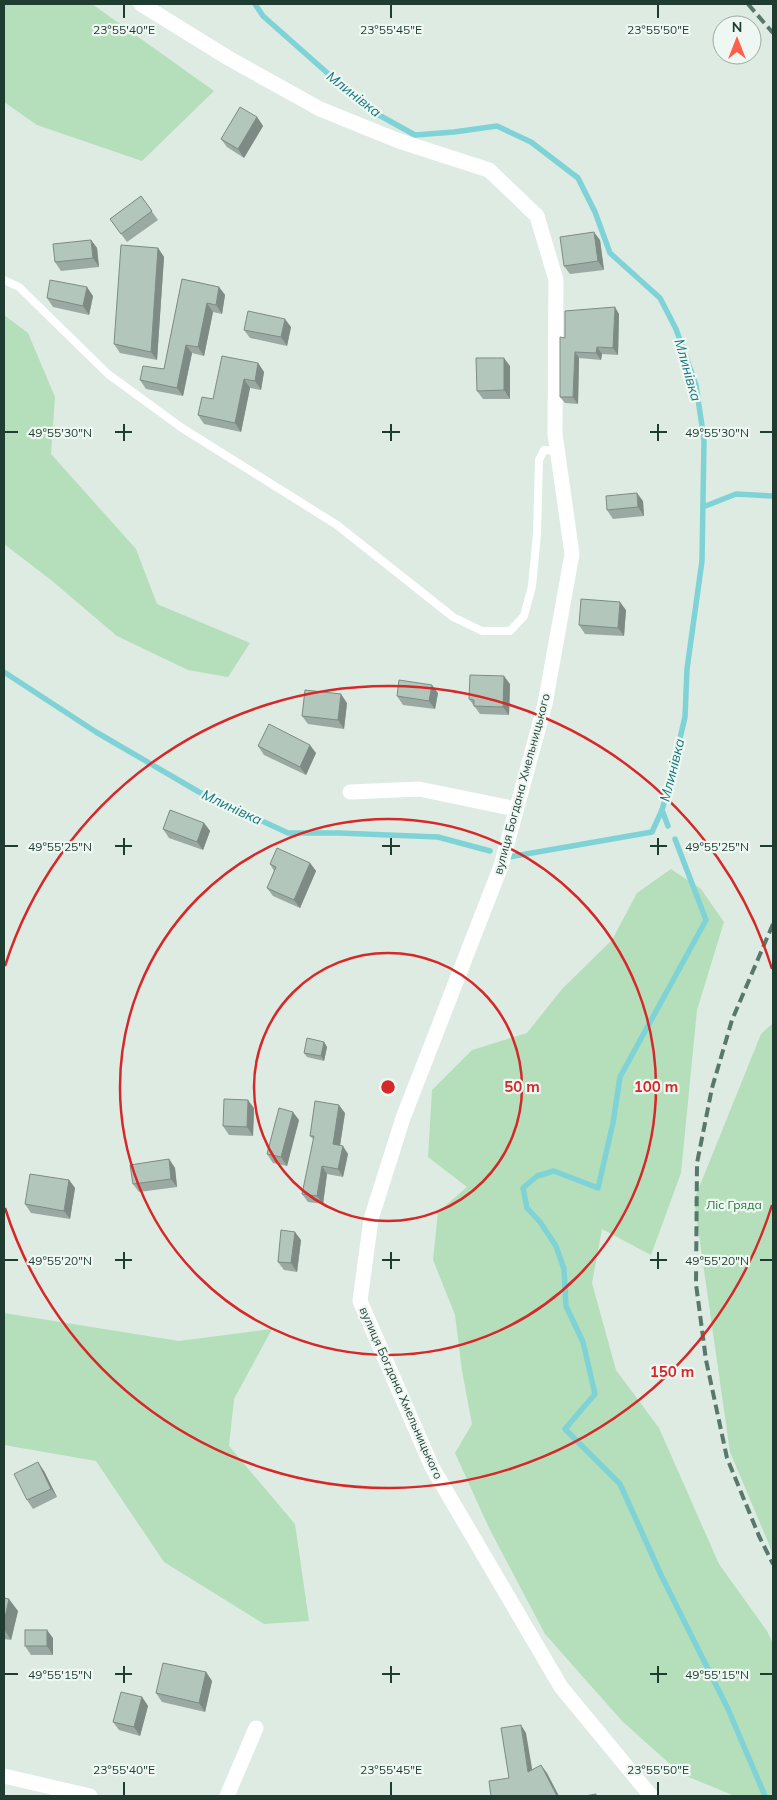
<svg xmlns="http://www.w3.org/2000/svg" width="777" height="1800" font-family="Mulish,sans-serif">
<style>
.green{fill:#b4dfba}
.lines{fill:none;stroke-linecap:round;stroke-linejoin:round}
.stream{stroke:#7fd3d6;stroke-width:5.5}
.lane{stroke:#fff;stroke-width:8}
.street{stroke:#fff;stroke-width:15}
.rail{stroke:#57786b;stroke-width:4;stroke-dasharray:10 5;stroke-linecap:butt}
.wall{fill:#9aaaa2}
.shaded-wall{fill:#7d8b84}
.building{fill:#b3c6bc;stroke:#7d8b84}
.ticks{fill:none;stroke:#1e3c30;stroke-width:2}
.ring{fill:none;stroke:#d62828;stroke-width:2.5}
.labels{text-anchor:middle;stroke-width:4.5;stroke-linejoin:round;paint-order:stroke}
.street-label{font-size:12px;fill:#1e3c30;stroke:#eef7f2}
.park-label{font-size:12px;fill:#24763a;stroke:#eef7f2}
.water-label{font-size:14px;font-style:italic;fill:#13787d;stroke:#eef7f2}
.ticks-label{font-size:12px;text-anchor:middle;fill:#1e3c30;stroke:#eef7f2;stroke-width:4.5;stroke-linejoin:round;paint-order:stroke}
.centre{fill:#d62828;stroke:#eef7f2;stroke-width:2.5}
.ring-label{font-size:15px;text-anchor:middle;font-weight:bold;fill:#d62828;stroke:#eef7f2;stroke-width:4.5;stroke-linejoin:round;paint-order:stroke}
</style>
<rect width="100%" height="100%" fill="#deebe3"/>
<g class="green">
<polygon points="4,4 92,4 214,91 142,161 37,125 4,102"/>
<polygon points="4,315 28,333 55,397 51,454 136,549 157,604 250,643 228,677 188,670 117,636 51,580 4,544"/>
<polygon points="671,869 701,889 724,922 697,1010 681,1173 651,1255 602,1229 592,1283 616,1370 659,1428 719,1564 767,1631 773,1644 773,1796 735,1796 681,1774 622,1721 545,1634 489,1528 455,1453 472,1424 462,1371 455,1315 433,1260 438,1212 467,1187 428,1157 432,1090 472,1050 527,1033 562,989 612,940 637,893"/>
<polygon points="773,1023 773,1554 730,1452 694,1200 761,1034"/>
<polygon points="4,1313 179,1341 272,1329 234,1399 229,1446 295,1524 309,1621 264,1624 164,1562 96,1461 4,1445"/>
</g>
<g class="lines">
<g class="stream">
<polyline points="255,4 263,16 368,109 415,135 454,132 497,126 531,142 578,178 595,212 610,253 660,298 676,329 696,385 704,440 702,561 687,669 685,717 668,789 662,810 652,832 509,857"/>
<polyline points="703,507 736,494 773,496"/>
<polyline points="4,672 96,732 199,792 288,833 339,833 438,837 490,851"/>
<polyline points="662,810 668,826"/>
<polyline points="675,839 706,920 620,1077 613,1123 598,1188 554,1171 537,1176 523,1188 527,1208 540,1222 556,1246 564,1269 566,1306 583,1342 595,1394 565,1429 620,1484 662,1577 728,1709 765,1796"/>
</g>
<polyline class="lane" points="4,280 19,287 108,374 182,428 337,525 453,617 482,631 510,631 524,616 532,586 537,534 539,460 544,450 557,451"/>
<g class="street">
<polyline points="141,4 230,59 320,109 399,141 489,170 537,216 556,280 555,434 572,554 545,704 501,866 403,1118 371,1219 360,1301 432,1467 561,1687 651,1796"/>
<polyline points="350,792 419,789 516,809"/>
<polyline points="4,1776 90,1796"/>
<polyline points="227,1796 256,1728"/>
</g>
<g class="rail">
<polyline points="748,4 773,33"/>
<polyline points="773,924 732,1020 712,1088 697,1163 696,1284 706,1360 727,1458 759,1536 773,1564"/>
</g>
</g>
<g class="wall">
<polygon points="257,117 263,126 244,158 227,147 221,139"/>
<polygon points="141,196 158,220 127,242 110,219"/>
<polygon points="91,240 97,248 99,267 61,271 55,262"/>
<polygon points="600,240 604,270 570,274 564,266"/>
<polygon points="158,248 164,257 157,360 120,353 114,344"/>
<polygon points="182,279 219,287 225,295 222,314 213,312 204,356 192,353 183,396 146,389 140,380 164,369"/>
<polygon points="93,296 89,315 53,307 47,298"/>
<polygon points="619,314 618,355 602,354 601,360 579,358 578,404 565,403 560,397 565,338"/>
<polygon points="291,327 287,346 250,338 244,330"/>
<polygon points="258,363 264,372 261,390 250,388 241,432 204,424 198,415 213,399"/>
<polygon points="510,366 510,399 483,399 477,391"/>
<polygon points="643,501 644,516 613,519 607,510"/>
<polygon points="626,610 624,636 585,634 579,625"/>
<polygon points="510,684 509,715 480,714 469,699"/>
<polygon points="438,693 435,709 403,705 397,696"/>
<polygon points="347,703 344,729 308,724 302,716"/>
<polygon points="258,746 316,753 306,775 264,755"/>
<polygon points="204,823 210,831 203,850 169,838 163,829"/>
<polygon points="310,863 316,871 300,908 273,896 267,888 274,871 270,864"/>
<polygon points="324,1042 327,1047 324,1061 307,1057 304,1053"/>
<polygon points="254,1108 253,1136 229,1135 223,1126"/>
<polygon points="345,1113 340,1145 348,1154 343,1177 327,1174 323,1204 308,1202 302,1194 314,1140 310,1136"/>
<polygon points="299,1120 287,1166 273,1163 267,1154"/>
<polygon points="169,1159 175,1168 177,1187 139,1192 133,1184"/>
<polygon points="69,1180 75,1188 70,1219 31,1213 25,1204"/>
<polygon points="301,1240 297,1272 284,1270 278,1262"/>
<polygon points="44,1471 57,1497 33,1509 27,1500"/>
<polygon points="4,1598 18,1611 11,1640 4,1639"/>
<polygon points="53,1638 53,1655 31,1655 25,1646"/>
<polygon points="206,1672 212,1681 205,1712 162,1702 156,1693"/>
<polygon points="142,1697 148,1706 140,1736 119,1730 113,1722"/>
</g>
<g class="shaded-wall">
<polygon points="257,117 263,126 244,158 238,149"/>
<polygon points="594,232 600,240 604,270 598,261"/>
<polygon points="91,240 97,248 99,267 93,258"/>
<polygon points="158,248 164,257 157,360 151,352"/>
<polygon points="87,287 93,296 89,315 83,306"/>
<polygon points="219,287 225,295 222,314 216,305"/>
<polygon points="207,303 213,312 204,356 198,347"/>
<polygon points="615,307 619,314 618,355 613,348"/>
<polygon points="285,319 291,327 287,346 281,337"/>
<polygon points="186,345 192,353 183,396 177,388"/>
<polygon points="597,347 602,354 601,360 596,353"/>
<polygon points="575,352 579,358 578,404 573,397"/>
<polygon points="504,358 510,366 510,399 504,390"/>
<polygon points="258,363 264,372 261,390 255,381"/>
<polygon points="244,379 250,388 241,432 235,423"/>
<polygon points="637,493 643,501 644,516 638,507"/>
<polygon points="620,602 626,610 624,636 618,628"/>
<polygon points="504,676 510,684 509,715 503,707"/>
<polygon points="432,685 438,693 435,709 429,701"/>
<polygon points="341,694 347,703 344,729 338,720"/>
<polygon points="310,745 316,753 306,775 300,767"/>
<polygon points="204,823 210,831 203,850 197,842"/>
<polygon points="310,863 316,871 300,908 294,900"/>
<polygon points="324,1042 327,1047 324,1061 321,1056"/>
<polygon points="248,1100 254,1108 253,1136 247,1127"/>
<polygon points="339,1105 345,1113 339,1152 333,1144"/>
<polygon points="293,1112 299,1120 287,1166 281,1157"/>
<polygon points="343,1146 348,1154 343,1177 338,1169"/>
<polygon points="169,1159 175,1168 177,1187 171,1179"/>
<polygon points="322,1166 327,1174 323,1204 317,1196"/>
<polygon points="69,1180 75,1188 70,1219 64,1211"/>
<polygon points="295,1232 301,1240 297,1272 291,1263"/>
<polygon points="38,1462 44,1471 57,1497 51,1489"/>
<polygon points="9,1599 18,1611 11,1640 4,1629 4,1622"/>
<polygon points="47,1630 53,1638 53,1655 47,1646"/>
<polygon points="206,1672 212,1681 205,1712 199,1703"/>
<polygon points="142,1697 148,1706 140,1736 134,1727"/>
<polygon points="521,1725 526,1733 534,1780 528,1772"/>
<polygon points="541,1765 547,1773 559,1796 557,1796"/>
</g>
<g class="building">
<polygon points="240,107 257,117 238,149 221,139"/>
<polygon points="141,196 152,211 121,234 110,219"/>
<polygon points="594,232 598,261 564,266 560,237"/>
<polygon points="91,240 93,258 55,262 53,244"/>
<polygon points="121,245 158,248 151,352 114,344"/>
<polygon points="182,279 219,287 216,305 207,303 198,347 186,345 177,388 140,380 143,366 164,369"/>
<polygon points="50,280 87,287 83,306 47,298"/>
<polygon points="615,307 613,348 597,347 596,353 575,352 573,397 560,397 560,337 565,338 565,311"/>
<polygon points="248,311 285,319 281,337 244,330"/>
<polygon points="222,356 258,363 255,381 244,379 235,423 198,415 202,397 213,399"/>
<polygon points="476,358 504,358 504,390 477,391"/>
<polygon points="637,493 638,507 607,510 606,496"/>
<polygon points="581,599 620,602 618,628 579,625"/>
<polygon points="470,675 504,676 503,707 474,706 474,700 469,699"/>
<polygon points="399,680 432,685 429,701 397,696"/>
<polygon points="305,690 341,694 338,720 302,716"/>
<polygon points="269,724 310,745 300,767 258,746"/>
<polygon points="170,810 204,823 197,842 163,829"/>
<polygon points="277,848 310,863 294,900 267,888 276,867 270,864"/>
<polygon points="307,1038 324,1042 321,1056 304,1053"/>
<polygon points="224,1099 248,1100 247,1127 223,1126"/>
<polygon points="315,1101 339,1105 333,1144 343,1146 338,1169 322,1166 317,1196 302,1194 314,1136 310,1136"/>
<polygon points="279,1108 293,1112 281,1157 267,1154"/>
<polygon points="169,1159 171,1179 133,1184 130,1165"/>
<polygon points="30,1174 69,1180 64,1211 25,1204"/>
<polygon points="281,1230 295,1232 291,1263 278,1262"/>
<polygon points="38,1462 51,1489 27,1500 14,1474"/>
<polygon points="4,1598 9,1599 4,1622"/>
<rect x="25" y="1630" width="22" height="16"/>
<polygon points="163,1663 206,1672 199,1703 156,1693"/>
<polygon points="121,1692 142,1697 134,1727 113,1722"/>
<polygon points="521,1725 528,1772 541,1765 557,1796 491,1796 489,1781 509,1778 501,1728"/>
<polygon points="596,1794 596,1796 585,1796"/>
</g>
<path class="ticks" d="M124,5V18M391,5V18M658,5V18M124,424V441M391,424V441M658,424V441M5,432H18M115,432H132M382,432H400M650,432H667M760,432H772M124,838V855M391,838V855M658,838V855M5,846H18M115,846H132M382,846H400M650,846H667M760,846H772M124,1252V1269M391,1252V1269M658,1252V1269M5,1260H18M115,1260H132M382,1260H400M650,1260H667M760,1260H772M124,1666V1683M391,1666V1683M658,1666V1683M5,1674H18M115,1674H132M382,1674H400M650,1674H667M760,1674H772M124,1782V1795M391,1782V1795M658,1782V1795"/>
<g class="ring">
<circle cx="388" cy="1087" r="134"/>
<circle cx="388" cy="1087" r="268"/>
<path d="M772 1205A402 402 0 0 1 5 1208M5 966A402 402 0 0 1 772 969"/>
</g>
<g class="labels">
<g class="street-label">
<text transform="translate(522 784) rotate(-75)" y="4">вулиця Богдана Хмельницького</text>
<text transform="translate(401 1393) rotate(66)" y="4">вулиця Богдана Хмельницького</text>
</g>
<g class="park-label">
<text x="734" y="1209">Ліс Гряда</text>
</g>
<g class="water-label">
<text transform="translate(354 94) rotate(38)" y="5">Млинівка</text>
<text transform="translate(688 370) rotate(74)" y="5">Млинівка</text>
<text transform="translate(672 770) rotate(-76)" y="5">Млинівка</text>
<text transform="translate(232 807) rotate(25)" y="5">Млинівка</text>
</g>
</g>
<g class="ticks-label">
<text x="124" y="34">23°55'40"E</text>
<text x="391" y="34">23°55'45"E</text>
<text x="658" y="34">23°55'50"E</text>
<text x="60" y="437">49°55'30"N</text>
<text x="717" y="437">49°55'30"N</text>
<text x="60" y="851">49°55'25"N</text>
<text x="717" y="851">49°55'25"N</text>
<text x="60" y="1265">49°55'20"N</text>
<text x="717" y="1265">49°55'20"N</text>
<text x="60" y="1679">49°55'15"N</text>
<text x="717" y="1679">49°55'15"N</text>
<text x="124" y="1774">23°55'40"E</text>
<text x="391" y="1774">23°55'45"E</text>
<text x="658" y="1774">23°55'50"E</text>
</g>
<circle cx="388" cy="1087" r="8" class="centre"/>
<g class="ring-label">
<text x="522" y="1092">50 m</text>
<text x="656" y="1092">100 m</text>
<text x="672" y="1377">150 m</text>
</g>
<rect width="777" height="1800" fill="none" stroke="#1e3c30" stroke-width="10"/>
<g transform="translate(737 40)"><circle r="24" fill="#eef7f2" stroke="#9baca4"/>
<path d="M0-4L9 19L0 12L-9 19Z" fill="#ff5f48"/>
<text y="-8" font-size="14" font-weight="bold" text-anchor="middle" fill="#1e3c30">N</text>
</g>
</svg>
